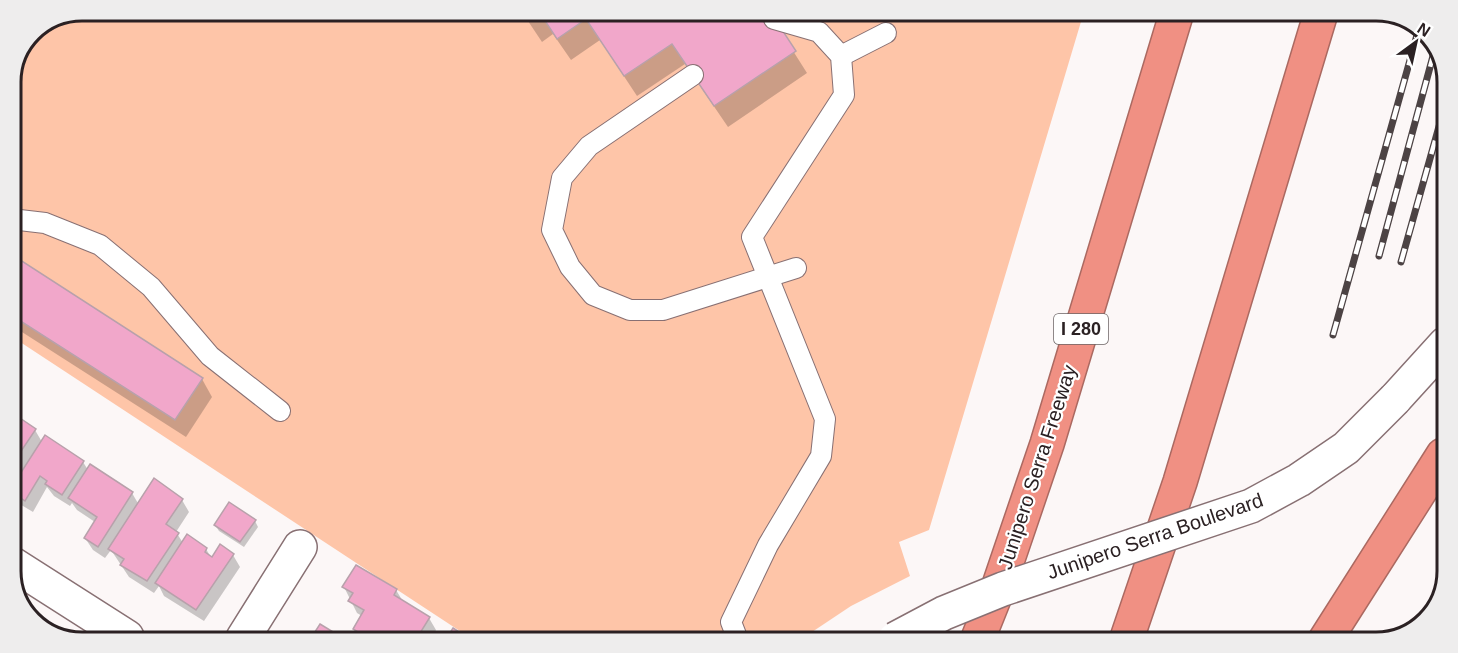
<svg xmlns="http://www.w3.org/2000/svg" width="1458" height="653" font-family="Helvetica,sans-serif">
<style>
.green{fill:#fec5a8}
.shadow{fill:#0003}
.building{fill:#f1a7ca;stroke:#b8a1ab;stroke-width:1.5}
.lines{fill:none;stroke-linecap:round;stroke-linejoin:round}
.service-casing{stroke:#887073;stroke-width:22}
.minor-casing{stroke:#887073;stroke-width:36}
.secondary-casing{stroke:#887073;stroke-width:36}
.motorway-casing{stroke:#ab6961;stroke-width:36}
.service{stroke:#fff;stroke-width:20}
.minor{stroke:#fff;stroke-width:33}
.secondary{stroke:#fff;stroke-width:33}
.motorway{stroke:#f09083;stroke-width:33}
.rail-casing{stroke:#4c4344;stroke-width:7}
.rail{stroke:#fff;stroke-width:4.5;stroke-dasharray:14;stroke-linecap:butt}
.secondary-bridge-casing{stroke:#887073;stroke-width:36;stroke-linecap:butt}
.secondary-bridge{stroke:#fff;stroke-width:33}
.labels{text-anchor:middle;stroke-width:4.5;stroke-linejoin:round;paint-order:stroke}
.shield{fill:#fff;stroke:#6b6465;stroke-width:1.5}
.shield-label{font-size:18px;font-weight:bold;fill:#2b2123}
.street-label{font-size:20px;fill:#2b2123;stroke:#fff}
.rim{fill:none;stroke:#2b2123;stroke-width:3}
</style>
<rect width="100%" height="100%" fill="#fcf7f7"/>
<polygon class="green" points="82,11 1083,15 929,530 899,542 910,576 851,606 800,640 472,639 11,336 11,78 32,31"/>
<g class="shadow">
<polygon points="522,12 769,13 807,73 728,127 685,64 637,96 600,40 571,60 553,34 542,42"/>
<polygon points="11,256 202,379 212,397 186,437 11,325"/>
<polygon points="11,414 35,430 42,442 83,462 88,470 132,493 139,505 182,500 189,512 176,532 183,543 206,549 212,559 233,555 240,567 204,621 164,596 159,586 154,593 129,577 111,550 105,558 93,550 85,538 95,522 77,510 72,503 70,506 54,496 47,487 33,512 18,503 11,490"/>
<polygon points="255,521 258,527 244,547 219,531 215,525"/>
<polygon points="344,587 396,590 404,603 429,618 436,630 432,639 359,638 354,629 362,616 357,613"/>
</g>
<g class="building">
<polygon points="522,12 771,13 796,51 714,106 672,44 624,76 586,19 557,39 540,13 528,21"/>
<polygon points="11,254 203,378 175,420 11,315"/>
<polygon points="11,412 36,429 11,466"/>
<polygon points="45,435 84,461 62,495 45,484 47,481 40,476 25,501 11,491 11,488"/>
<polygon points="90,464 133,492 98,547 84,538 97,517 68,498"/>
<polygon points="154,478 183,499 166,524 179,533 147,581 120,565 124,559 108,549"/>
<polygon points="229,502 256,520 240,542 214,525"/>
<polygon points="187,534 207,548 205,552 212,557 220,544 234,554 196,610 155,583"/>
<polygon points="356,565 397,589 394,595 430,617 417,638 368,638 353,629 364,610 348,601 353,593 342,587"/>
<polygon points="320,624 343,638 311,638"/>
<polygon points="453,628 470,639 446,639"/>
</g>
<g class="lines">
<defs>
<g id="service">
<polyline points="841,56 886,33"/>
<polyline points="693,75 589,146 562,178 552,230 570,267 593,295 630,310 663,310 796,268"/>
<polyline points="11,219 45,223 100,245 151,287 210,356 280,411"/>
<polyline points="738,640 731,622 768,545 821,456 825,419 752,237 844,95 841,56 819,32 774,19"/>
</g>
<g id="minor">
<polyline points="11,563 127,637"/>
<polyline points="243,638 300,547"/>
</g>
<polyline id="secondary" points="1395,399 1445,344"/>
<g id="motorway">
<polyline points="977,641 997,591 1047,444 1176,15"/>
<polyline points="1126,641 1180,482 1320,16"/>
<polyline points="1324,642 1443,455"/>
</g>
</defs>
<use href="#service" class="service-casing"/>
<use href="#minor" class="minor-casing"/>
<use href="#secondary" class="secondary-casing"/>
<use href="#motorway" class="motorway-casing"/>
<use href="#service" class="service"/>
<use href="#minor" class="minor"/>
<use href="#secondary" class="secondary"/>
<use href="#motorway" class="motorway"/>
<defs>
<g id="rail">
<polyline points="1379,256 1436,45"/>
<polyline points="1401,262 1447,98"/>
<polyline points="1333,335 1419,28"/>
</g>
</defs>
<use href="#rail" class="rail-casing"/>
<use href="#rail" class="rail"/>
<defs>
<polyline id="secondary-bridge" points="895,639 944,613 1003,589 1251,506 1299,480 1346,448 1395,399"/>
</defs>
<use href="#secondary-bridge" class="secondary-bridge-casing"/>
<use href="#secondary-bridge" class="secondary-bridge"/>
</g>
<g class="labels">
<rect class="shield" x="1054" y="314" width="54" height="30" rx="4.5"/>
<g class="shield-label">
<text x="1081" y="335">I 280</text>
</g>
<g class="street-label">
<text transform="translate(1037 467) rotate(-72)" y="7">Junipero Serra Freeway</text>
<text transform="translate(1155 536) rotate(-19)" y="7">Junipero Serra Boulevard</text>
</g>
</g>
<path d="M0 0H1458V653H0ZM82 21H1376A61 61 0 0 1 1437 82V571A61 61 0 0 1 1376 632H82A61 61 0 0 1 21 571V82A61 61 0 0 1 82 21Z" fill="#eeeded" fill-rule="evenodd"/>
<path class="rim" d="M82 21H1376A61 61 0 0 1 1437 82V571A61 61 0 0 1 1376 632H82A61 61 0 0 1 21 571V82A61 61 0 0 1 82 21Z"/>
<g transform="translate(1416 42) rotate(33)" stroke="#ffffff" stroke-width="4.5" paint-order="stroke">
<path d="M0-4.5L10 22L0 15L-10 22Z" fill="#2b2123"/>
<text y="-9" font-size="16" font-weight="bold" text-anchor="middle" fill="#2b2123">N</text>
</g>
</svg>
